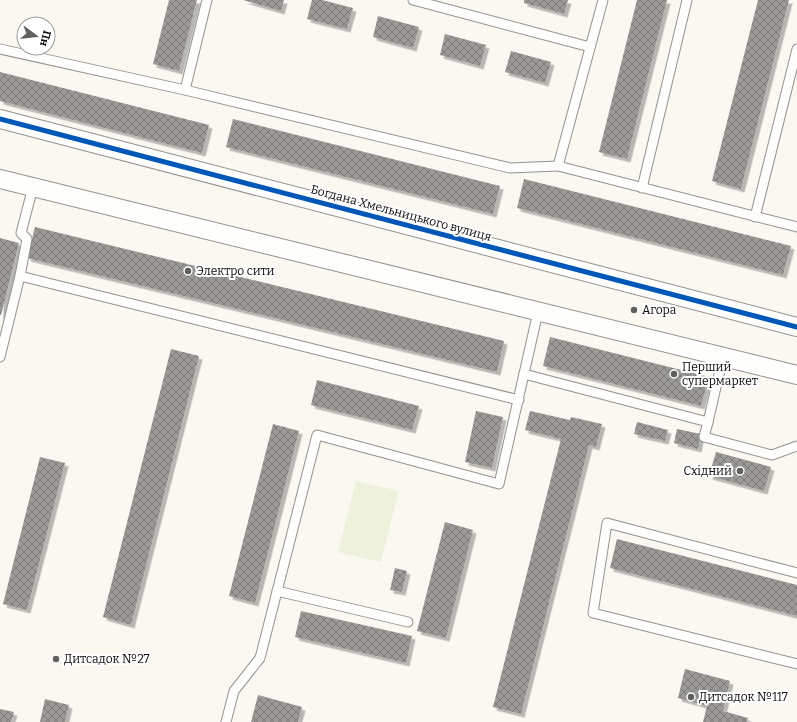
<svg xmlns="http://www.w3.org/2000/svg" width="797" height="722" font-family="Bitter,serif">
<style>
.pitch{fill:#eef2dc}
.building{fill:url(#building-cross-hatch);filter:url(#shadow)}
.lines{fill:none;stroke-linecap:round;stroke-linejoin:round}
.service-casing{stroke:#93928f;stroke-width:11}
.minor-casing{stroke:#93928f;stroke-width:20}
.service{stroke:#fefefd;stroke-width:9}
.minor{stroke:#fefefd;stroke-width:18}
.cycleway-casing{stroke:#fff;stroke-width:8}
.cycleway{stroke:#0057b8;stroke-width:5}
.poi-dot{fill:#5f5f5c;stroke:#fff;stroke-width:1.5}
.labels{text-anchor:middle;stroke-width:4;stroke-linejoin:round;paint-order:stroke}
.street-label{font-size:12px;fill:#0c0c0c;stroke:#fff}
.poi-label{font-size:12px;fill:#0c0c0c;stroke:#fff;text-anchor:start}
</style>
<defs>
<pattern id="building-cross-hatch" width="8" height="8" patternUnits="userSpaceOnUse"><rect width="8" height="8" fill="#9c9a97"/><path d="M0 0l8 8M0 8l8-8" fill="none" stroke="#7e7c7a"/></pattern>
<filter id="shadow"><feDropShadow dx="3.5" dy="3.5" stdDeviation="0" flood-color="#0004"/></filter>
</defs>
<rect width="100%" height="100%" fill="#faf8f1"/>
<polygon class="pitch" points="356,481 399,491 381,562 338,552"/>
<g class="building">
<polygon points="169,0 197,0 179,71 153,64"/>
<polygon points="243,0 284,0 281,11"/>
<polygon points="312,0 322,0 353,8 347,29 307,19"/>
<polygon points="524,0 568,0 564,14 524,3"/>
<polygon points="637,0 667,0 627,159 599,152"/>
<polygon points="758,0 789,0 741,189 712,181"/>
<polygon points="378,16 419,27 413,48 373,37"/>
<polygon points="445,34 486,45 480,66 440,55"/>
<polygon points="511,51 551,62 545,83 505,72"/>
<polygon points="0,72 209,125 202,153 0,101"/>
<polygon points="233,119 500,186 493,214 226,147"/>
<polygon points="524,179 791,246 783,275 517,208"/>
<polygon points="35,227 504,341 497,372 27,258"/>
<polygon points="0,238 19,243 1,315 0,315"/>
<polygon points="550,337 709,377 701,406 543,366"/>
<polygon points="171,349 199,356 131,625 103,617"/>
<polygon points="317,380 419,406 412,430 311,405"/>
<polygon points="476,411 503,417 492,468 465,462"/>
<polygon points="530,411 570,420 571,417 602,424 596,447 589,445 521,714 493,707 561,439 525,430"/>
<polygon points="637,422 668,430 665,441 634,434"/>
<polygon points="273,424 299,431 255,603 229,596"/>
<polygon points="677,429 701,434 698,449 674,443"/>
<polygon points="716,452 771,467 764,491 709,476"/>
<polygon points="40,457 65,463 27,610 3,604"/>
<polygon points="445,522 473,530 446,638 417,631"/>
<polygon points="617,539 797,585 797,616 610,568"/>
<polygon points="395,568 407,571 402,592 390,590"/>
<polygon points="301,611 412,636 406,663 295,637"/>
<polygon points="685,669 730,681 723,711 748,718 747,722 703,722 707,706 678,698"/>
<polygon points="258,695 302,707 298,722 251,722"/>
<polygon points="45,699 69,705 65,722 40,722"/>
<polygon points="0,709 14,712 11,722 0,722"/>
</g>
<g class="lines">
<defs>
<g id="service">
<polyline points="207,0 185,90 510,168 558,166 603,0"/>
<polyline points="413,0 590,47"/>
<polyline points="0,49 185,90"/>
<polyline points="558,166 797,227"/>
<polyline points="642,188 687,0"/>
<polyline points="755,217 797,49"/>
<polyline points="20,276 519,400"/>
<polyline points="0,357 20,276 27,239 21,233 33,187"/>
<polyline points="524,374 708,422 723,357"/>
<polyline points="708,422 704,437 772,455 797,446"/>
<polyline points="797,573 607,523 593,613 797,664"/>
<polyline points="277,591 408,622"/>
<polyline points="226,722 234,691 260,658 317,435 499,484 538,312"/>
</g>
<g id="minor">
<polyline points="0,119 797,327"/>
<polyline points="0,179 797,375"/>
</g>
</defs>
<use href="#service" class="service-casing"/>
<use href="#minor" class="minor-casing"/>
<use href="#service" class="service"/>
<use href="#minor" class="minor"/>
<defs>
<polyline id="cycleway" points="0,119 797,327"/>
</defs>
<use href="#cycleway" class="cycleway-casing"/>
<use href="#cycleway" class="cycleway"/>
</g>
<g class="poi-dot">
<circle cx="188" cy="271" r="4"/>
<circle cx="634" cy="310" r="4"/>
<circle cx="674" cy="374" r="4"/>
<circle cx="740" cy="471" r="4"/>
<circle cx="56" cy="659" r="4"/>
<circle cx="691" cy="697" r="4"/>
</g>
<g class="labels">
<g class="street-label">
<text transform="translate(401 213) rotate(15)" y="4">Богдана Хмельницького вулиця</text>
</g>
<g class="poi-label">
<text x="196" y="275">Электро сити</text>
<text x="642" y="314">Агора</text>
<text x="682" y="371">Перший<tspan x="682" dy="14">супермаркет</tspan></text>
<text x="732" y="475" text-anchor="end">Східний</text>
<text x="64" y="663">Дитсадок №27</text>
<text x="699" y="701">Дитсадок №117</text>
</g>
</g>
<g transform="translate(36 36) rotate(105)"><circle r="19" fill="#ffffff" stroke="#9e9e9e"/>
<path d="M0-3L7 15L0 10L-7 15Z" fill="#5f5f5c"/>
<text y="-6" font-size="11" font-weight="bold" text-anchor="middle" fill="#0c0c0c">Пн</text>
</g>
</svg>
